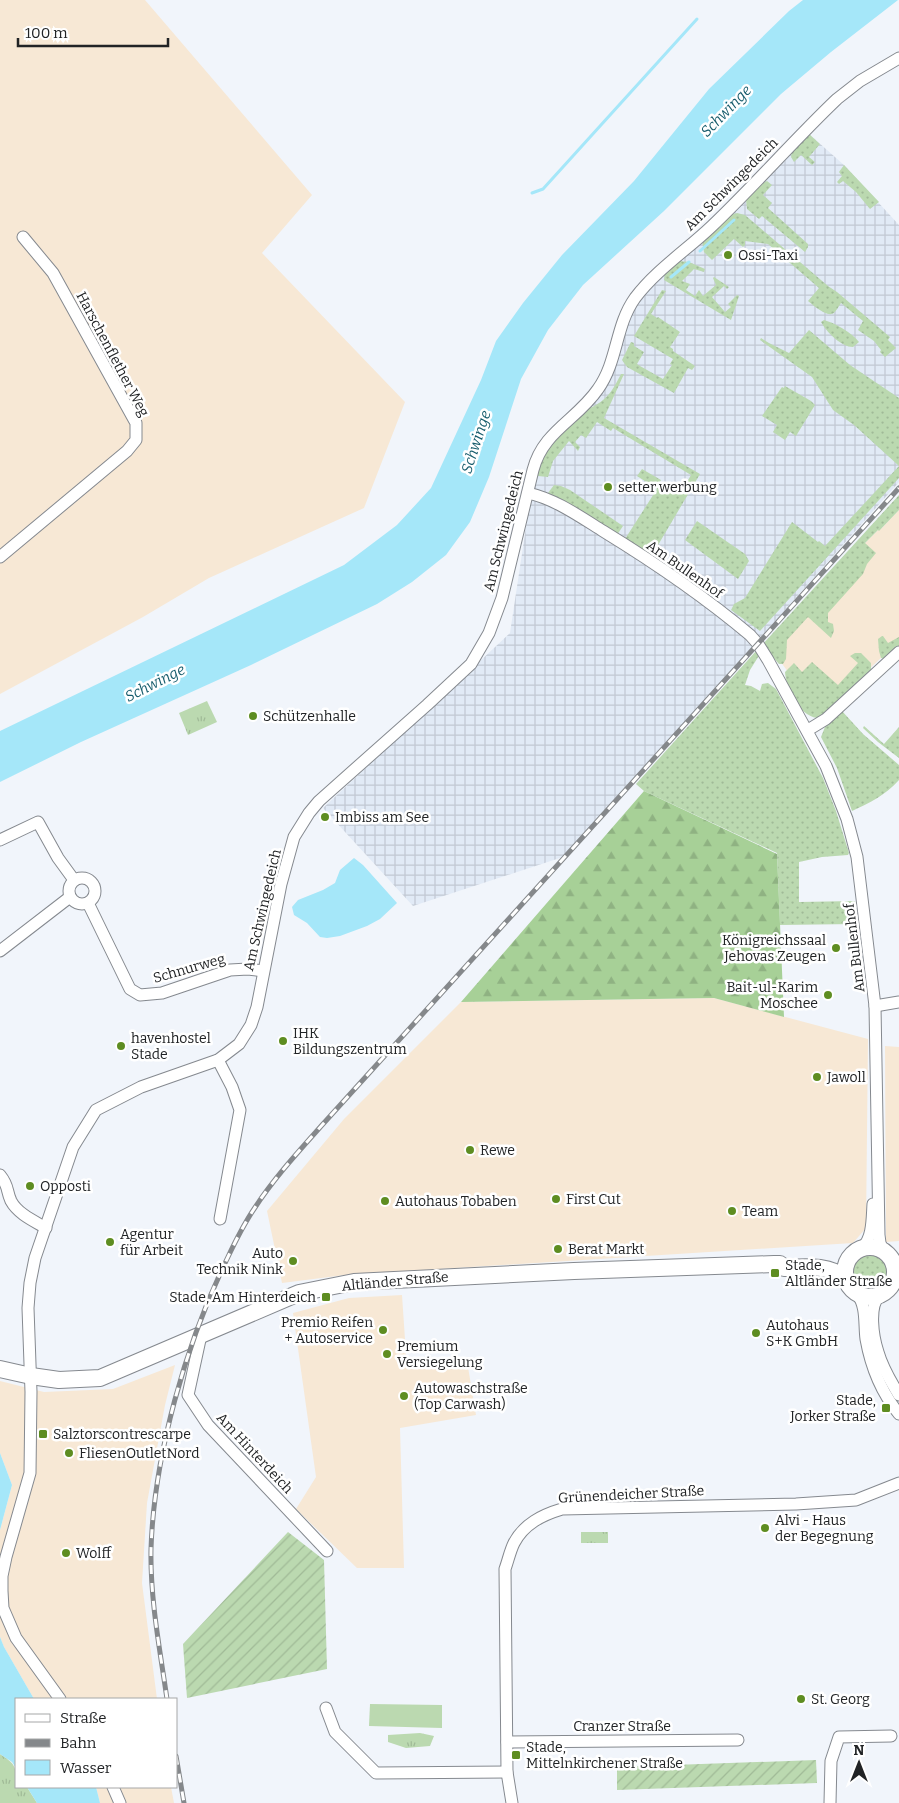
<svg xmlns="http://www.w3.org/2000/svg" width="899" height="1803" font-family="Bitter,serif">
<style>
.commercial{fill:#f7e8d5}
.industrial{fill:url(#industrial-grid)}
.grass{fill:url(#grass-dots)}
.forest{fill:url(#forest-firs)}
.park{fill:url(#park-tufts)}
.garden{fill:url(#garden-furrows)}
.pitch{fill:#bbd9b0}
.water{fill:#a5e7f9}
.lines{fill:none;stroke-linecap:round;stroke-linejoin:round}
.stream{stroke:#a5e7f9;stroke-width:3}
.minor-casing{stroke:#85898f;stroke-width:13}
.secondary-casing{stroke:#85898f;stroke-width:18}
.minor{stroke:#fff;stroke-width:11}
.secondary{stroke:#fff;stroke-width:16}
.rail-casing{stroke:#85888b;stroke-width:5}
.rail{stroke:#fff;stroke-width:3;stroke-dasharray:9;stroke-linecap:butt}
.poi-dot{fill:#5e8d21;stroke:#fff;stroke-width:2}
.labels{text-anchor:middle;stroke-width:5;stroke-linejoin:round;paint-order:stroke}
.street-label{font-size:14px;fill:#212325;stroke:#fff}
.poi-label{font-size:14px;fill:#212325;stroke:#fff;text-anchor:start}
.water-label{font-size:15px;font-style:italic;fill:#165c6c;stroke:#fff}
</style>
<defs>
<pattern id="industrial-grid" width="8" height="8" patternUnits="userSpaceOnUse" patternTransform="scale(1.25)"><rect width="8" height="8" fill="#e1eaf6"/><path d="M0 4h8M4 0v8" fill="none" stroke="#c1c8d3"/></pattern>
<pattern id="grass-dots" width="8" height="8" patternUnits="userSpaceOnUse" patternTransform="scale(1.25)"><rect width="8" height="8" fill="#bbd9b0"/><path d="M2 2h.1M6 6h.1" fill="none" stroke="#a0ba97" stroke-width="1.8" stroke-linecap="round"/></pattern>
<pattern id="forest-firs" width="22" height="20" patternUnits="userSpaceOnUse" patternTransform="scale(1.25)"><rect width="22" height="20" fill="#a7d097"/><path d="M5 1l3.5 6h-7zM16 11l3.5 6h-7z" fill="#8fb282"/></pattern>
<pattern id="park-tufts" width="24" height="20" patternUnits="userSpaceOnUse" patternTransform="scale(1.25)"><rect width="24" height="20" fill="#bbd9b0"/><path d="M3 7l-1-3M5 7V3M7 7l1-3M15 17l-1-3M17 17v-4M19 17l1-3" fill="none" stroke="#a0ba97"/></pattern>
<pattern id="garden-furrows" width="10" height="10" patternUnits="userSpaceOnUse" patternTransform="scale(1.25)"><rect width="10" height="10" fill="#bbd9b0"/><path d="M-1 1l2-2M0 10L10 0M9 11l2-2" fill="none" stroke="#a0ba97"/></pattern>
</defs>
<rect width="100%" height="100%" fill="#f1f5fb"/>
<g class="commercial">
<polygon points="0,0 145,0 312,195 262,253 405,402 364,508 209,578 143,617 0,694"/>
<polygon points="899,510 899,641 829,707 788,672 773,651 865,543 878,530 882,528"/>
<polygon points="714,998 868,1039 866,1228 853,1243 345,1275 282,1283 267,1211 344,1119 461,1002"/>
<polygon points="885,1046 899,1047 899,1241 886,1242"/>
<polygon points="402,1295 407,1369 468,1367 476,1415 400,1428 404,1568 357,1568 296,1509 316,1477 293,1313 349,1298"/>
<polygon points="175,1365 165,1405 147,1503 142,1583 157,1699 34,1699 4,1647 0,1637 0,1530 12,1485 0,1453 0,1381 44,1392 113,1389"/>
<polygon points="96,1787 171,1787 174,1803 100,1803"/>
</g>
<polygon class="industrial" points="809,134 844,165 899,225 899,482 566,856 413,906 323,808 510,633 531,494 538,468 579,417 640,298 656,281 785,161"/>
<g class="grass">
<polygon points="809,134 820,144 809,157 815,162 812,165 801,155 794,162 791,157 792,152"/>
<polygon points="844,165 879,202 870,209 856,192 843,181 839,184 837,182 842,176 839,172"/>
<polygon points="767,181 772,185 763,195 772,203 768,208 808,244 808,247 805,252 762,216 759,219 747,209 746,200 763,183"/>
<path d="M737,213L745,215L828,286L837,292L890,337L888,340L896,348L885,357L880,352L881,350L874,341L858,330L863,321L841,303C839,306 836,311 834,313C827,318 813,305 808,301L819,288L768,244L745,241V245L743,247L734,239L712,260L704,252L702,241L730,215Z"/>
<polygon points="679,261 689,262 705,269 704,272 694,269 682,281 690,284 686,290 695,296 699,290 703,296 716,285 713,278 714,277 729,287 727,289 724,286 712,297 725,312 731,307 728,304 737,295 739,296 731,320 664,280 665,274"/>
<polygon points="662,290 666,291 651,314 657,318 658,317 680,332 670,347 673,349 673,351 695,366 692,370 688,368 674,393 627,367 622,360 631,342 634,343 634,346 644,352 637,364 640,366 663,379 672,365 670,364 673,359 634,336"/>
<path d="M824,320C835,323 851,332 859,342L853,347C842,347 827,333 821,322Z"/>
<polygon points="809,330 850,365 899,398 899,478 760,631 731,610 734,604 745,598 792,522 818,542 819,541 825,546 899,466 854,425 833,410 812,377 760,340 761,338 769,343 789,353"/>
<path d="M621,374H624L604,418L700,474L651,557L625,539L657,489L637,476L642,469L661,480L660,482L680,494L691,475L613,428L611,431L597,422L586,438L581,435L575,442L580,447L578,451L569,441L553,461L548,477L538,476C537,448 569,427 588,409C606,401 612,392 621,374Z"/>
<polygon points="785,386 811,401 815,405 796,436 790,432 785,440 773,432 777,425 762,416 782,387 784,388"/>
<polygon points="554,485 561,486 570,490 623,526 617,535 548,493"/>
<polygon points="899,495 899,510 879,531 878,530 865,543 876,553 867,564 863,574 828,613 828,622 833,624 834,631 831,638 808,617 787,640 786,659 783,664 779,664 762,645"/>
<polygon points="697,521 745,554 749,561 738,579 685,540"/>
<polygon points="882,636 883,636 888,643 899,637 899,646 884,659 881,658 879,651 878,639"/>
<polygon points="757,650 760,654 750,670 745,685 751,686 760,691 762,684 768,683 776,689 823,778 836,811 849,853 848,855 822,857 799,862 799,902 855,901 858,922 856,924 780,925 777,853 644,791 636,784"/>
<path d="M861,653L871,663V672L826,714L817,718C798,715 786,688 785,672L794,663L802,672L812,662L838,685L858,663L850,656L855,653Z"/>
<path d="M842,711L863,734L899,765V780C886,795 869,803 852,811L837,768L821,737L825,727Z"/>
<polygon points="864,726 884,744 899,727 899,758 878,742 863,728"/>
<circle cx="870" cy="1271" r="18"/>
</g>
<polygon class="forest" points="644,791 777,854 784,1017 714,998 461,1002"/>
<g class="park">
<polygon points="207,701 217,722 188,735 179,713"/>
<rect x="581" y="1532" width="27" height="11"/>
<polygon points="420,1733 434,1736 430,1746 406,1748 388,1742 388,1735"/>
<path d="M0,1754C17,1765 16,1767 16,1787H27L37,1803H0Z"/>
</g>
<g class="garden">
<polygon points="288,1532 324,1560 327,1669 187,1698 183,1644"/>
<polygon points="816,1760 817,1783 617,1790 617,1767"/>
</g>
<polygon class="pitch" points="370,1704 442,1705 442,1728 369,1726"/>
<g class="water">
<polygon points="803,0 898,0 831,52 781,94 664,211 583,285 548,330 521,379 489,477 470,522 446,555 412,582 377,604 251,665 81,742 0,782 0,731 344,565 397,525 431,488 481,380 496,341 523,303 562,255 634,181 709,89 789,11"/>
<polygon points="354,858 363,865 397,903 380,919 367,926 340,936 327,938 320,937 307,923 294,915 292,907 298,900 323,890 335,883 340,870"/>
<polygon points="0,1453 12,1485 0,1530"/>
<polygon points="0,1637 4,1647 34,1699 16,1699 16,1768 12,1762 0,1754"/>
<polygon points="27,1787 96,1787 100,1803 37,1803"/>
</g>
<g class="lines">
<g class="stream">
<polyline points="532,193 543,189 697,19"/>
<polyline points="700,251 734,220"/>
<polyline points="671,277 689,262"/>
</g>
<defs>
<g id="minor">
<path d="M528,493C555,499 579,516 603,531C652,561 706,598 750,635L758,644L768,660L826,766L847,819L857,857L875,1006L879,1235L880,1243L883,1250"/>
<polyline points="0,557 127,451 136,440 136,423 53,273 23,237"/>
<polyline points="808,730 826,719 899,652"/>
<polyline points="0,840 38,822 58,858 74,880"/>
<circle cx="82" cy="891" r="13"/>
<polyline points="88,903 130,989 140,995 162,993 230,970 248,969 263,971"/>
<polyline points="0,951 70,897"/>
<polyline points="875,1006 899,1002"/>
<polyline points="218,1060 232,1087 240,1110 220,1219"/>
<path d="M0,1175C9,1186 6,1190 11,1201C18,1214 34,1221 46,1228"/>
<path d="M862,1248C873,1238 872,1218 873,1204"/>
<path d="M857,1294C867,1306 864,1325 866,1339C871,1367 881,1392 899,1414"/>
<path d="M880,1295C868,1306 873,1337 878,1352C882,1366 891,1382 899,1395"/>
<polyline points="201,1335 188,1395 208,1425 327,1551"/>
<path d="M60,1699L16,1638L3,1608L2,1591V1576L6,1557L30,1473L31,1392L28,1308L30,1283L35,1258L73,1147L96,1110L141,1087L218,1060L239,1044L251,1025L257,1007L281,884L294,837L309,813L319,801L427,705L471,664L489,633L502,598L533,470C543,431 577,420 598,389C618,361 615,326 635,298C656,270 687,250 712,226C755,185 794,140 837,99L860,81L899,58"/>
<polyline points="326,1708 335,1732 376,1773 507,1772"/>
<polyline points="507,1742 738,1740"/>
<polyline points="113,1787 120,1803"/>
<path d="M512,1803L507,1772L505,1569C508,1561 510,1551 514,1543C524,1524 542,1515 562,1509L796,1504L856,1500L899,1483"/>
<polyline points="830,1803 831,1761 839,1737 891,1736"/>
</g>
<g id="secondary">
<circle cx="870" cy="1272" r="25"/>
<path d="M0,1369L31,1376L59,1380L100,1378L299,1293L354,1282L574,1271L774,1264H780L784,1268C804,1267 832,1264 846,1280"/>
</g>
</defs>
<use href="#minor" class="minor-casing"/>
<use href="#secondary" class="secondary-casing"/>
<use href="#minor" class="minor"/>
<use href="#secondary" class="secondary"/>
<defs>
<g id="rail">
<path d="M167,1699C160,1650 150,1599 151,1549C154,1455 186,1343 227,1259C235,1242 244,1224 254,1209C274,1178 299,1151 323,1124L899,488"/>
<polyline points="176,1756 184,1803"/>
</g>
</defs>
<use href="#rail" class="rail-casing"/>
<use href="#rail" class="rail"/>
</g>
<g class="poi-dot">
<circle cx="728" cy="255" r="5"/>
<circle cx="608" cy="487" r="5"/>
<circle cx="253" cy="716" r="5"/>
<circle cx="325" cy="817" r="5"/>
<circle cx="836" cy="948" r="5"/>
<circle cx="828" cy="995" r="5"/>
<circle cx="283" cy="1041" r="5"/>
<circle cx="121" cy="1046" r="5"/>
<circle cx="817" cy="1077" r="5"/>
<circle cx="470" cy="1150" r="5"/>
<circle cx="30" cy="1186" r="5"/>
<circle cx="556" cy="1199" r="5"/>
<circle cx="385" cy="1201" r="5"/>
<circle cx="732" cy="1211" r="5"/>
<circle cx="110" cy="1242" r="5"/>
<circle cx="558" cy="1249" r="5"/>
<circle cx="293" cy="1261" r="5"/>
<rect x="770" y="1268" width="10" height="10" rx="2.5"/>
<rect x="321" y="1292" width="10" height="10" rx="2.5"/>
<circle cx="383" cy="1330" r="5"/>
<circle cx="756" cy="1333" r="5"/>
<circle cx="387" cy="1354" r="5"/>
<circle cx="404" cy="1396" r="5"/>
<rect x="881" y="1403" width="10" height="10" rx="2.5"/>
<rect x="38" y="1429" width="10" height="10" rx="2.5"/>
<circle cx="69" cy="1453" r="5"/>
<circle cx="765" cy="1528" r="5"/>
<circle cx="66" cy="1553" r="5"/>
<circle cx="801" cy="1699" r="5"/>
<rect x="511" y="1750" width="10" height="10" rx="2.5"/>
</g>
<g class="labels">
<g class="street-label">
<text transform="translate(731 184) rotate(-45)" y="5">Am Schwingedeich</text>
<text transform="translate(113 354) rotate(62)" y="5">Harschenflether Weg</text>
<text transform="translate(503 531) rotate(-76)" y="5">Am Schwingedeich</text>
<text transform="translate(685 569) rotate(35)" y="5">Am Bullenhof</text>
<text transform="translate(262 910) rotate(-77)" y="5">Am Schwingedeich</text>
<text transform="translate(854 948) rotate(-97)" y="5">Am Bullenhof</text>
<text transform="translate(189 968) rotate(-16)" y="5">Schnurweg</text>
<text transform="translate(395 1281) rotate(-5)" y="5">Altländer Straße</text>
<text transform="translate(255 1453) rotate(47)" y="5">Am Hinterdeich</text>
<text transform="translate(631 1494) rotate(-3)" y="5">Grünendeicher Straße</text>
<text x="622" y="1731">Cranzer Straße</text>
</g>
<g class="poi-label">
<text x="738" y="260">Ossi-Taxi</text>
<text x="618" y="492">setter werbung</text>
<text x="263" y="721">Schützenhalle</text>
<text x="335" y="822">Imbiss am See</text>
<text x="826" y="945" text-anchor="end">Königreichssaal<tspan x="826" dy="16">Jehovas Zeugen</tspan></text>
<text x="818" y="992" text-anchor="end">Bait-ul-Karim<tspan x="818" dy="16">Moschee</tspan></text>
<text x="293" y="1038">IHK<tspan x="293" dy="16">Bildungszentrum</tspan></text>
<text x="131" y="1043">havenhostel<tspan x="131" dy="16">Stade</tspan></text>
<text x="827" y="1082">Jawoll</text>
<text x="480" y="1155">Rewe</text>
<text x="40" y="1191">Opposti</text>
<text x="566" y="1204">First Cut</text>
<text x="395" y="1206">Autohaus Tobaben</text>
<text x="742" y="1216">Team</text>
<text x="120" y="1239">Agentur<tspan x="120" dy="16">für Arbeit</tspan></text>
<text x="568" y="1254">Berat Markt</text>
<text x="283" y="1258" text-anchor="end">Auto<tspan x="283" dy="16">Technik Nink</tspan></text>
<text x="785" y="1270">Stade,<tspan x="785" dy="16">Altländer Straße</tspan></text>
<text x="316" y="1302" text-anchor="end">Stade, Am Hinterdeich</text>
<text x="373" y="1327" text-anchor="end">Premio Reifen<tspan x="373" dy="16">+ Autoservice</tspan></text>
<text x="766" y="1330">Autohaus<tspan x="766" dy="16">S+K GmbH</tspan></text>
<text x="397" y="1351">Premium<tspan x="397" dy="16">Versiegelung</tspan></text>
<text x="414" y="1393">Autowaschstraße<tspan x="414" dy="16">(Top Carwash)</tspan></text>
<text x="876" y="1405" text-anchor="end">Stade,<tspan x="876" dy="16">Jorker Straße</tspan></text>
<text x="53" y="1439">Salztorscontrescarpe</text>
<text x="79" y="1458">FliesenOutletNord</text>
<text x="775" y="1525">Alvi - Haus<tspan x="775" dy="16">der Begegnung</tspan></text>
<text x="76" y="1558">Wolff</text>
<text x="811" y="1704">St. Georg</text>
<text x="526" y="1752">Stade,<tspan x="526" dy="16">Mittelnkirchener Straße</tspan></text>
</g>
<g class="water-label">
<text transform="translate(726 111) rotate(-46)" y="5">Schwinge</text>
<text transform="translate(476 442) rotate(-72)" y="5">Schwinge</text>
<text transform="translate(155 683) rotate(-27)" y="5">Schwinge</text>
</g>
</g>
<rect x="15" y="1698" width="162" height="90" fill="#ffffff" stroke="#a6a7a8"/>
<rect x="25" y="1714" width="25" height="8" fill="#ffffff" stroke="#a6a7a8"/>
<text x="60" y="1723" font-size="15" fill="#212325">Straße</text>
<rect x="25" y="1739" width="25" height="8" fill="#85888b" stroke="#a6a7a8"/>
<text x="60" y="1748" font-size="15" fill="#212325">Bahn</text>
<rect x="25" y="1760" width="25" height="15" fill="#a5e7f9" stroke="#a6a7a8"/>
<text x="60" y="1773" font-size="15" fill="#212325">Wasser</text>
<g transform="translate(859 1763)" stroke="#ffffff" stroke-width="4" paint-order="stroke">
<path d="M0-4L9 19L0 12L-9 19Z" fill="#212325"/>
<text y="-8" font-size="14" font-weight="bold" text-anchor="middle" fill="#212325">N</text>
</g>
<path d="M18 38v8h150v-8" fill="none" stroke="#212325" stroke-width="2.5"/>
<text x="25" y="38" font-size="15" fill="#212325" stroke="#ffffff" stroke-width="4" paint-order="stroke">100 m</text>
</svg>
